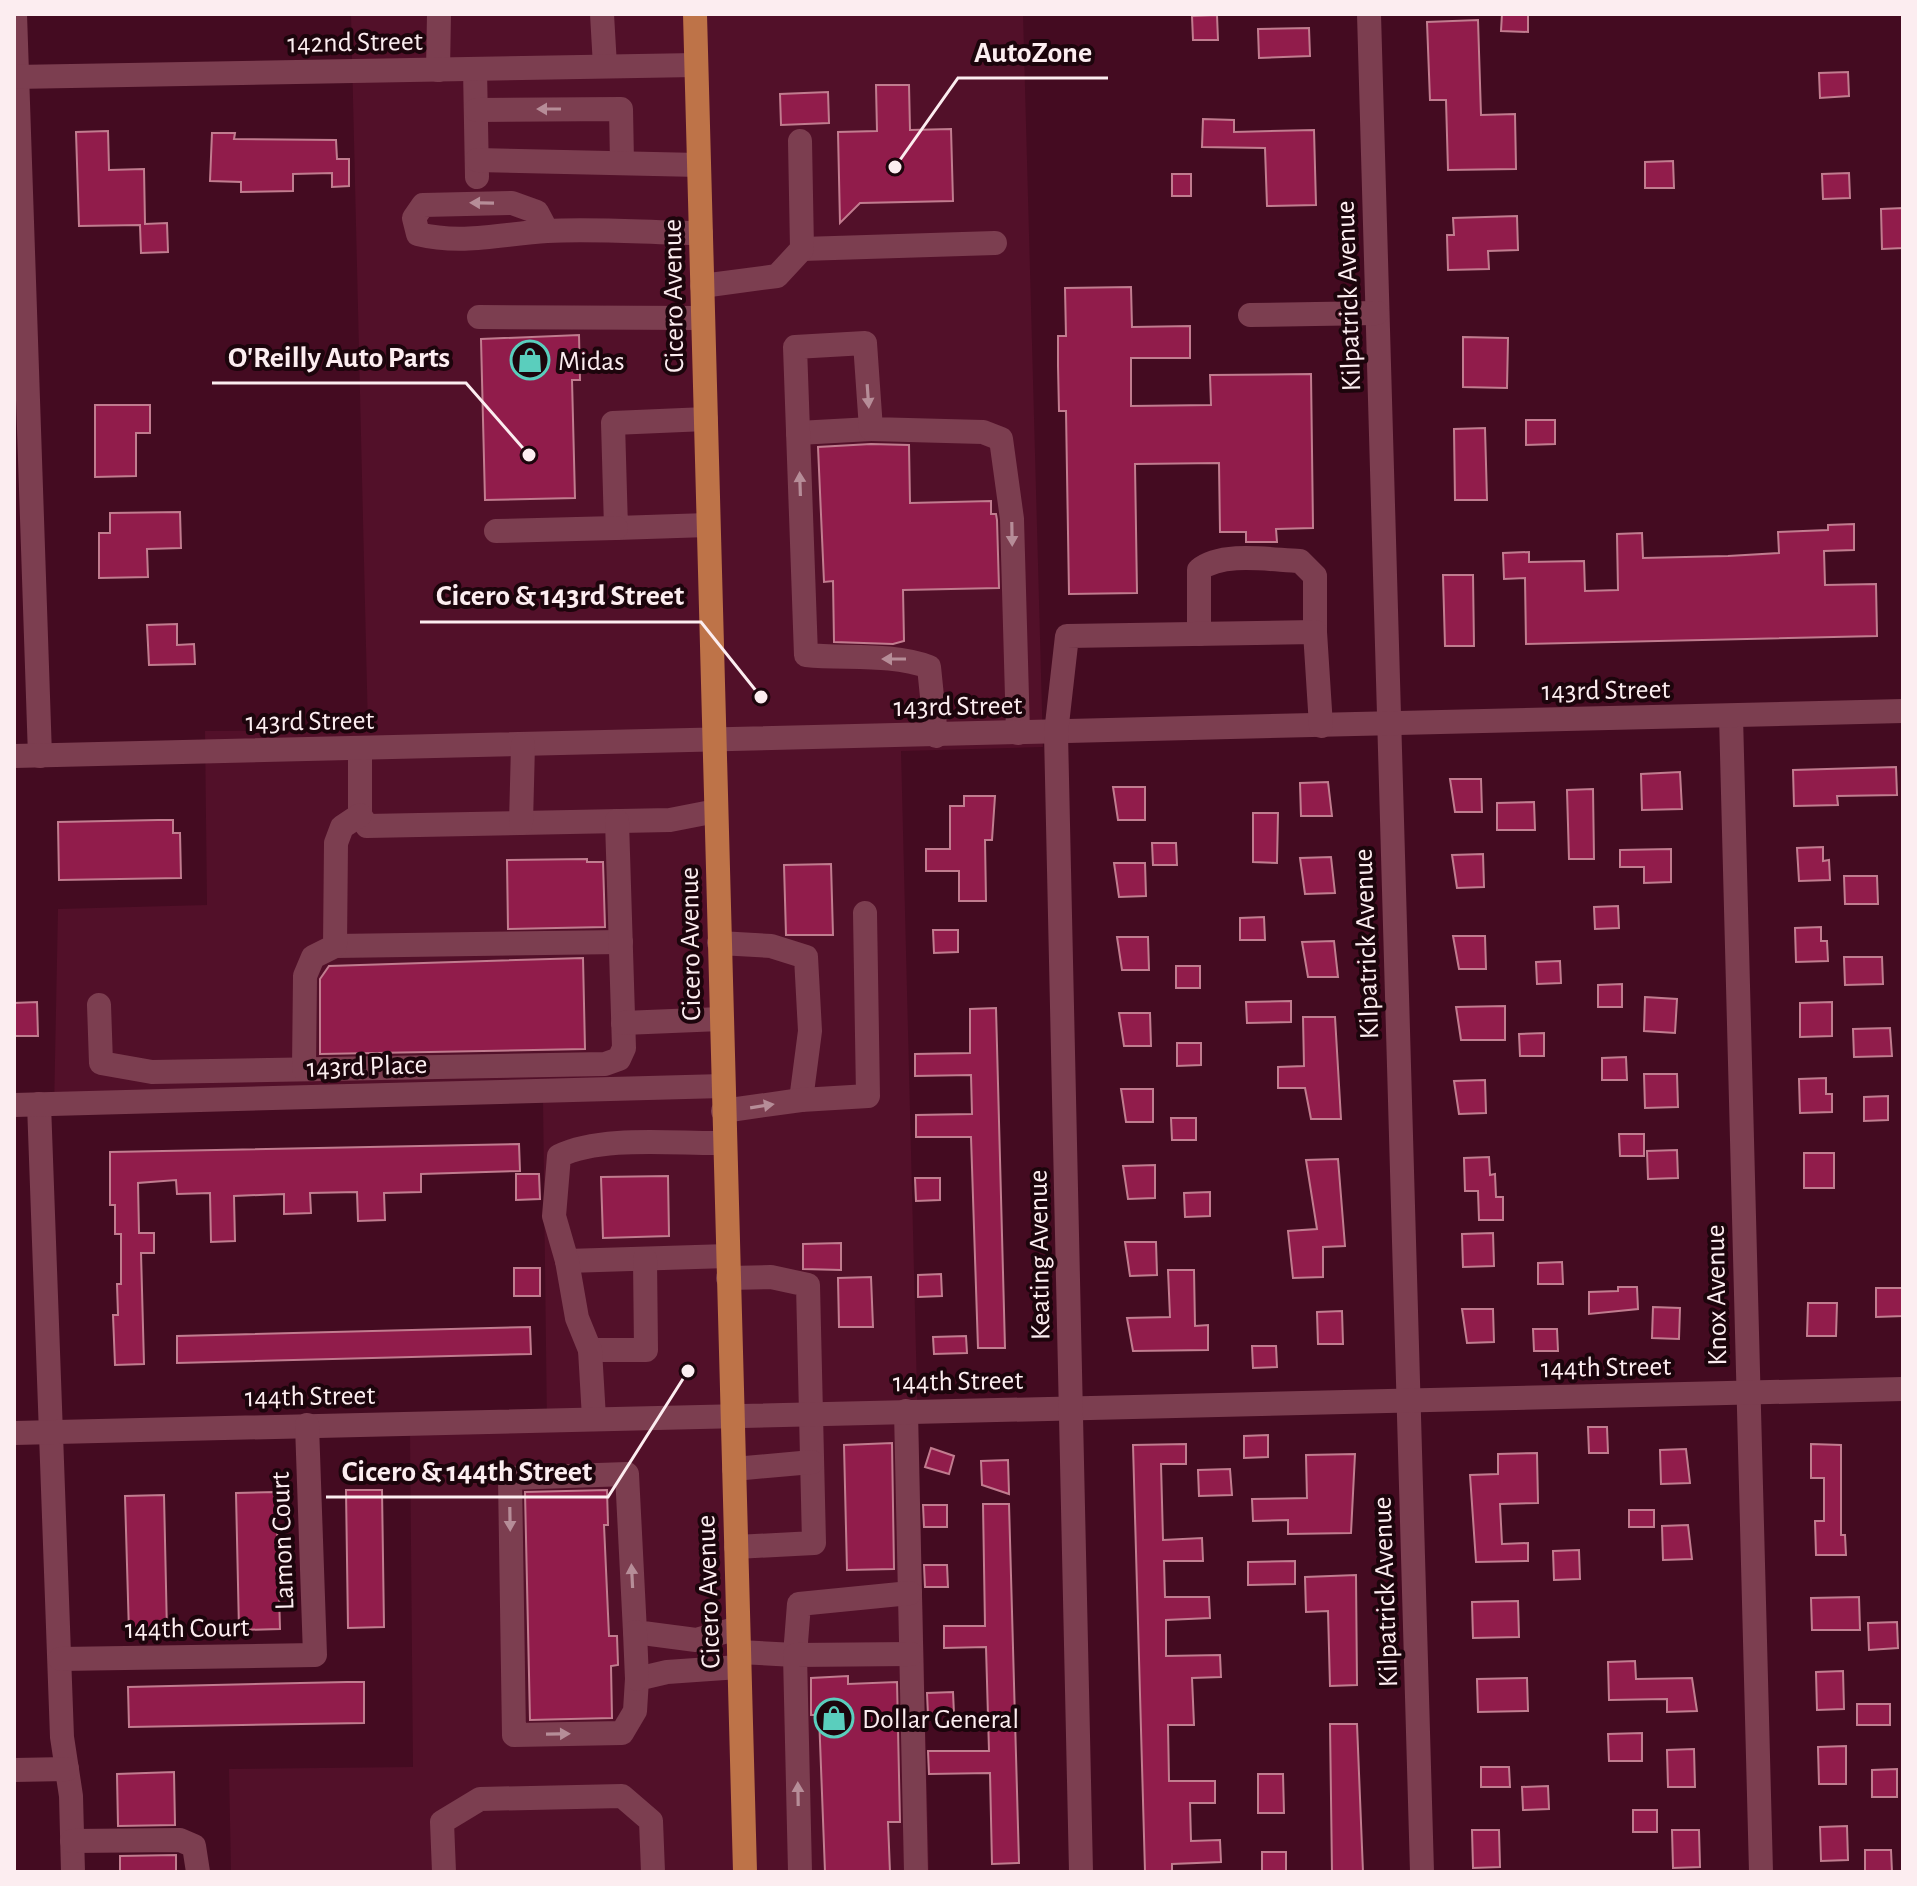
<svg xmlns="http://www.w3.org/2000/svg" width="1917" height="1886" font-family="'Alegreya Sans',sans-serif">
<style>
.built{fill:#521029}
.building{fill:#911c4b;stroke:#c17c8f;stroke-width:2}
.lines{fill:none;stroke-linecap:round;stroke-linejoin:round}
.minor{stroke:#7c3e50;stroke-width:24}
.major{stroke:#be7348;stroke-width:24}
.oneway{fill:#b68d98}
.labels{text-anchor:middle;stroke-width:8;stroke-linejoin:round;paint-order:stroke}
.street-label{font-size:28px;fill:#fcedf0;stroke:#1c050c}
.poi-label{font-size:28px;fill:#fcedf0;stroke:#1c050c;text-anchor:start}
.leader{fill:none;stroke:#fcedf0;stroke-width:3}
.callout-dot{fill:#fcedf0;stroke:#1c050c;stroke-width:3}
.callout-label{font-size:30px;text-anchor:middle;font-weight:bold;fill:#fcedf0;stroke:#1c050c;stroke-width:8;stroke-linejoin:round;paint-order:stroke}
</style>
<rect width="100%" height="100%" fill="#440b21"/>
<polygon class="built" points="351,14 1023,14 1043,747 901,751 929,1872 231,1872 229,1769 413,1767 410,1434 547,1428 543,1101 54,1110 58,909 207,905 205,731 368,730"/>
<g class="building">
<polygon points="1502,14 1528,14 1528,32 1501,31"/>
<polygon points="1217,15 1218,40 1193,40 1192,16"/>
<polygon points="1478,20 1481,115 1515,114 1516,169 1448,170 1446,100 1430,100 1427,22"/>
<polygon points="1309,28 1310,56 1259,58 1258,29"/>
<polygon points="1848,72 1849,96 1820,98 1819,73"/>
<polygon points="876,85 909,85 910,130 951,129 953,201 860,203 840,223 838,132 877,131"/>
<polygon points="828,92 829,123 781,125 780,94"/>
<polygon points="1203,119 1234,120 1234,132 1314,130 1316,205 1267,206 1265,148 1202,147"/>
<polygon points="108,131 109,170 144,169 145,224 167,223 168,252 141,253 140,225 79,226 76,132"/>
<polygon points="212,133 235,133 234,139 336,140 337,159 349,159 349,186 332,187 332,173 293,174 293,191 241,192 241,182 210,181"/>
<polygon points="1673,161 1674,188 1645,188 1645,162"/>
<polygon points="1849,173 1850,198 1823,199 1822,174"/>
<rect x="1172" y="174" width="19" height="22"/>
<polygon points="1903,208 1903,248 1882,249 1881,209"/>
<polygon points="1517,216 1518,250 1488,251 1489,269 1448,270 1447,235 1454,235 1453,218"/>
<polygon points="1131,287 1132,327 1190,326 1190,358 1131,358 1131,406 1211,405 1210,375 1311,374 1313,528 1276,529 1277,542 1246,542 1246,532 1220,532 1219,463 1135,464 1137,593 1069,594 1066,411 1059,411 1058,366 1058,336 1066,336 1065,288"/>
<polygon points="579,335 580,380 572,380 575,498 485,500 481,339"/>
<polygon points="1463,337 1508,338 1507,388 1463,387"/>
<polygon points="95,405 150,405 150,433 136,433 136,476 95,477"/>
<polygon points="1526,420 1555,420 1555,444 1526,445"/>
<polygon points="1485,428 1487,500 1455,500 1454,429"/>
<polygon points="871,444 909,445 910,503 991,501 991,514 996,514 997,520 999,588 903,590 904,641 893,644 834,642 833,581 824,582 818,447"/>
<polygon points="180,512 181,548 147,549 148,577 99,578 99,533 110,533 110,513"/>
<polygon points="1854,524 1854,550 1824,551 1825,585 1876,584 1877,636 1526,644 1525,578 1504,579 1503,553 1529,552 1529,562 1584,561 1585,591 1618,590 1617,534 1642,533 1643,558 1728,556 1779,553 1778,532 1828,530 1828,525"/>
<polygon points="1443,575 1473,575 1474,646 1445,646"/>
<polygon points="177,624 177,645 194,644 195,664 149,665 147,625"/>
<polygon points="1896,767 1897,795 1837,796 1838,805 1794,806 1793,770"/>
<polygon points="1680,772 1682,809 1642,810 1641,774"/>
<polygon points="1450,779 1481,779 1482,812 1455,812"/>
<polygon points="1328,782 1332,816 1301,816 1300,783"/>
<polygon points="1113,787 1145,787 1145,820 1118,820"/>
<polygon points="1593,789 1594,859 1569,859 1567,790"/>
<polygon points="964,796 995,796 992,840 985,840 986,901 959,901 959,871 926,871 926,849 950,849 950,806 964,806"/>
<polygon points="1534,802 1535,830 1497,830 1497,803"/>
<polygon points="1253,813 1278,813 1277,863 1253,862"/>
<polygon points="158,820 173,820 173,833 180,833 181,878 59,880 58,822"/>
<polygon points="1152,843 1176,843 1177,865 1153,865"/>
<polygon points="1823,847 1823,861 1829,860 1830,880 1799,881 1797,848"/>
<polygon points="1671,849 1671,882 1644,883 1644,867 1620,867 1620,850"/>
<polygon points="1483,854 1484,887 1457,888 1452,855"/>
<polygon points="1331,857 1335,893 1305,894 1300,858"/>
<polygon points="587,859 587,862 603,862 605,927 508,929 507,860"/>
<polygon points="1114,863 1145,863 1146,896 1119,897"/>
<polygon points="831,864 833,935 786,935 784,865"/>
<polygon points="1844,876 1877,876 1878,904 1845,904"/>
<polygon points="1618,906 1619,928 1595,929 1594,907"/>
<polygon points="1264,917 1265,940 1240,940 1240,918"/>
<polygon points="1821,927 1821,941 1827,941 1828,961 1796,962 1795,928"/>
<polygon points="933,930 958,930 958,952 934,953"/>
<polygon points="1453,936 1485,936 1486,969 1459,969"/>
<polygon points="1117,937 1148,937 1149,970 1122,970"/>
<polygon points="1334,941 1338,977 1308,977 1302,942"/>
<polygon points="1844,957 1882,957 1883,984 1845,985"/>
<polygon points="583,958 585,1049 320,1054 320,979 329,966"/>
<polygon points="1560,961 1561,983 1537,984 1536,962"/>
<rect x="1176" y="966" width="24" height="22"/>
<polygon points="1622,984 1622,1007 1598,1007 1598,985"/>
<polygon points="1645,997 1677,999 1675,1033 1644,1031"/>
<polygon points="1291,1001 1291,1022 1247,1023 1246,1002"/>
<polygon points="37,1002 38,1036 14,1036 14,1003"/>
<polygon points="1832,1002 1832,1036 1800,1037 1800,1003"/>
<polygon points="1505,1006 1505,1040 1461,1040 1456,1007"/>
<polygon points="996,1008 1005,1348 978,1348 971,1137 916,1137 916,1115 972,1114 971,1075 915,1076 915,1054 970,1053 970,1009"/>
<polygon points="1119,1013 1150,1013 1151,1046 1124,1046"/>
<polygon points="1303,1017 1335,1017 1341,1119 1311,1119 1305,1088 1278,1088 1278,1067 1304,1066"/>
<polygon points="1890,1028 1892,1056 1854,1057 1853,1029"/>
<polygon points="1544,1033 1544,1056 1520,1056 1519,1034"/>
<polygon points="1177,1043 1201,1043 1201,1065 1177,1066"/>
<polygon points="1626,1057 1627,1080 1602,1080 1602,1058"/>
<polygon points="1644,1074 1677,1074 1678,1107 1645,1108"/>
<polygon points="1826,1078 1826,1094 1832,1094 1832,1112 1800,1113 1799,1079"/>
<polygon points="1485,1080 1486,1113 1459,1114 1454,1081"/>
<polygon points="1121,1089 1153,1089 1153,1122 1126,1122"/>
<polygon points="1888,1096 1888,1120 1864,1121 1864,1097"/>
<polygon points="1171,1118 1196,1118 1196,1140 1172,1140"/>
<polygon points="1619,1134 1644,1134 1644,1156 1620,1156"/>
<polygon points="519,1144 520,1171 421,1174 421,1192 384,1193 385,1220 358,1221 357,1192 310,1193 311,1213 284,1214 284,1194 234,1196 235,1241 211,1242 210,1193 177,1194 176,1180 138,1183 139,1233 154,1233 154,1253 141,1253 144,1364 115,1365 113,1315 118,1315 117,1284 121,1284 121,1234 115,1234 115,1205 110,1205 110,1152"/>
<polygon points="1677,1150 1678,1178 1648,1179 1647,1151"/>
<rect x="1804" y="1153" width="30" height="35"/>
<polygon points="1489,1157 1490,1175 1495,1174 1496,1197 1503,1197 1503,1220 1479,1220 1478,1191 1465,1191 1464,1158"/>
<polygon points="1338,1159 1345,1246 1323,1247 1323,1277 1293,1278 1288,1231 1317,1229 1306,1160"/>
<polygon points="1155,1165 1155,1198 1128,1199 1123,1166"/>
<polygon points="516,1174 539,1174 540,1199 516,1200"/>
<polygon points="668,1176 669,1236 603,1238 601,1177"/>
<polygon points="915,1178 940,1178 940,1200 916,1201"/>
<polygon points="1210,1192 1210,1216 1185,1217 1184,1193"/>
<polygon points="1493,1233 1494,1266 1463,1267 1462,1234"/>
<polygon points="1125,1242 1156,1242 1157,1275 1130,1276"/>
<polygon points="841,1243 841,1270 803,1269 803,1244"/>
<polygon points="1562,1262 1563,1284 1538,1284 1538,1263"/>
<rect x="514" y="1268" width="26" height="28"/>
<polygon points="1168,1270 1194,1270 1195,1326 1208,1325 1208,1350 1133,1351 1127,1318 1170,1317"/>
<polygon points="941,1274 942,1296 918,1297 918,1275"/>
<polygon points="871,1277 873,1327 839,1327 838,1278"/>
<polygon points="1618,1287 1637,1287 1638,1309 1589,1314 1589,1292 1618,1291"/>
<polygon points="1876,1288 1902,1288 1903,1316 1876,1317"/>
<polygon points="1808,1303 1837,1303 1836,1336 1807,1336"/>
<polygon points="1653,1307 1680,1308 1679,1339 1652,1338"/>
<polygon points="1462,1309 1493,1309 1494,1342 1467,1343"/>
<polygon points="1342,1311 1343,1344 1318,1344 1317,1312"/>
<polygon points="530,1327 531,1354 177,1363 177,1336"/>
<polygon points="1533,1329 1557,1329 1558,1351 1534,1351"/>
<polygon points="966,1336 967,1353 934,1354 933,1337"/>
<polygon points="1252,1346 1276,1346 1277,1367 1253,1368"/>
<polygon points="1588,1427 1607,1427 1608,1453 1589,1453"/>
<polygon points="1268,1435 1268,1457 1244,1458 1244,1436"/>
<polygon points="892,1443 894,1569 847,1570 844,1445"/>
<polygon points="1186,1444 1186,1464 1161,1464 1163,1540 1202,1538 1203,1561 1164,1561 1165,1597 1209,1597 1210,1618 1166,1620 1166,1656 1220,1655 1221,1677 1192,1678 1194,1725 1168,1725 1169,1781 1215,1781 1215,1803 1190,1803 1191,1841 1220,1840 1221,1862 1172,1864 1172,1872 1145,1872 1133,1445"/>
<polygon points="1811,1444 1841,1445 1841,1535 1845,1535 1846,1555 1816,1555 1815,1521 1824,1521 1824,1478 1811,1478"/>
<polygon points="931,1448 954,1456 949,1474 925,1467"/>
<polygon points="1686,1449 1690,1483 1661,1484 1660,1450"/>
<polygon points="1537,1453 1538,1503 1500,1504 1502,1544 1528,1543 1528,1561 1476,1562 1470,1475 1498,1474 1498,1454"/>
<polygon points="1355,1454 1351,1533 1288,1534 1288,1520 1253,1521 1252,1499 1307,1498 1306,1455"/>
<polygon points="1008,1460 1009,1494 982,1485 981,1461"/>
<polygon points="1230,1469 1232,1495 1199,1496 1198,1470"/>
<polygon points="346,1490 382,1490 384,1627 348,1628"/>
<polygon points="607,1490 608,1525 604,1525 609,1636 617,1636 618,1665 611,1666 612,1718 530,1720 525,1492"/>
<polygon points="276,1492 280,1629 239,1630 236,1493"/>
<polygon points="164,1495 167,1632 129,1633 125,1496"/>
<polygon points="983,1504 1009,1504 1019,1863 992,1864 990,1773 929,1774 928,1751 989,1751 986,1647 944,1648 944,1626 985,1626"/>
<polygon points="923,1505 947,1505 947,1527 924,1527"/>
<rect x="1629" y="1510" width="25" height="17"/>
<polygon points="1688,1525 1692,1559 1663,1560 1662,1526"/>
<polygon points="1579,1550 1580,1579 1554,1580 1553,1551"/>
<polygon points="1295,1561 1295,1584 1248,1585 1248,1562"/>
<polygon points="924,1565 947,1565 948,1587 925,1587"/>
<polygon points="1356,1575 1357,1685 1330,1686 1328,1611 1306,1612 1305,1577"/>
<polygon points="1859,1597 1860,1630 1812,1630 1811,1598"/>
<polygon points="1518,1601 1519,1637 1473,1638 1472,1602"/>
<polygon points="1897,1622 1898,1648 1869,1650 1868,1623"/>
<polygon points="1635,1661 1636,1679 1692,1678 1697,1711 1667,1712 1667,1699 1609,1700 1608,1662"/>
<polygon points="1843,1671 1844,1709 1817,1710 1816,1672"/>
<polygon points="848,1676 848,1684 897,1682 900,1822 888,1822 890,1872 825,1872 819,1715 811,1715 811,1678"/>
<polygon points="1527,1678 1528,1711 1478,1712 1477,1679"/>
<polygon points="347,1682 364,1682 364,1723 129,1727 128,1687"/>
<polygon points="953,1692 954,1714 928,1715 927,1693"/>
<rect x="1857" y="1704" width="33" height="21"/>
<polygon points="1330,1724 1357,1724 1363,1872 1332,1872"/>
<polygon points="1642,1733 1642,1761 1609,1761 1608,1734"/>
<polygon points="1846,1746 1846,1784 1819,1784 1818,1747"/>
<polygon points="1694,1749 1695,1787 1668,1787 1667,1750"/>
<polygon points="1481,1767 1509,1767 1510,1787 1481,1787"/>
<polygon points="1897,1769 1897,1797 1872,1797 1872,1770"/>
<polygon points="174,1772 175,1825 118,1826 117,1774"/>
<polygon points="1258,1774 1283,1774 1284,1813 1258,1813"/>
<polygon points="1548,1786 1549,1809 1523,1810 1522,1787"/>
<rect x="1633" y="1810" width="24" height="22"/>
<polygon points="1847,1826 1848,1860 1821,1861 1820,1827"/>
<polygon points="1472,1830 1499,1830 1500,1867 1473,1868"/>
<polygon points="1672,1830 1699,1830 1700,1867 1673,1868"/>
<polygon points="1865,1850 1891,1850 1892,1872 1865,1872"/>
<rect x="1262" y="1852" width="24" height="20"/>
<polygon points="176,1855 176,1872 120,1872 120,1856"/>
</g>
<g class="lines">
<g class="minor">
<polyline points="15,14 40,756"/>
<polyline points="602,14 605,66"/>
<polyline points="1369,14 1422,1872"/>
<polyline points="475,69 477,177"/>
<polyline points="438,70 439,14"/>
<polyline points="14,77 696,65"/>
<polyline points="476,110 621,109 622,162"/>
<polyline points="477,160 699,165"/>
<path d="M547,231L537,212L512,203L423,205L414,218L418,234C462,245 502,234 547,231C597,228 650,233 701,233"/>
<polyline points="802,249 995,243"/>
<polyline points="702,286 777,276 802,249 800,141"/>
<polyline points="1250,315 1377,313"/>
<polyline points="479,317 703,318"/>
<polyline points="706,419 613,423 616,528 708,525"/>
<polyline points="798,433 871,429"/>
<polyline points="496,531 616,528"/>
<path d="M1199,634V570C1222,551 1271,560 1300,561L1315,576V632"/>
<polyline points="1731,716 1761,1872"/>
<path d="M936,736L929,667C891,653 846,659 806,655L795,347L865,343L871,429L983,432L1001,439L1012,519L1018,733"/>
<polyline points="360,749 360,815 367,826 670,820 716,811"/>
<polyline points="14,756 1903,711"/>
<polyline points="521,823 523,745"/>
<polyline points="719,943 771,946 806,957 810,1031 801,1100"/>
<polyline points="335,946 621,942"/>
<polyline points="99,1005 101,1063 152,1072 605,1064 619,1059 624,1048 617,821"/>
<polyline points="623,1023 721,1019"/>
<polyline points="304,1069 305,976 313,957 335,946 336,843 342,827 360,815"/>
<polyline points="39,1104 62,1737 71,1796 73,1872"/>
<polyline points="14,1105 723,1086"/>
<polyline points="723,1111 801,1100 868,1096 865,913"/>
<polyline points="567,1261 728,1256"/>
<polyline points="728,1278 771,1277 808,1285 814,1543 736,1547"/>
<polyline points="590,1350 646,1350 645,1259"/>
<polyline points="906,1411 916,1872"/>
<path d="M594,1418L590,1350L577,1318L567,1261L554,1216L559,1156C602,1135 675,1144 724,1143"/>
<polyline points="14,1433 1903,1389"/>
<polyline points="734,1469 812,1462"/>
<polyline points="738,1628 696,1640 635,1632 627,1474 510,1478 514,1735 622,1733 635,1711 637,1679 667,1672 739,1667"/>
<polyline points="635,1632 637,1679"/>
<polyline points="739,1652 795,1655 799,1604 910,1593"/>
<polyline points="60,1659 315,1655 307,1425"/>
<polyline points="14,1770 67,1769"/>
<polyline points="72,1841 180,1840 194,1846 198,1872"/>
<polyline points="444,1872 442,1822 480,1799 622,1796 651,1821 653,1872"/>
<polyline points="800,1872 795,1655 911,1654"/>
<polyline points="1081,1872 1056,733 1067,636 1315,632 1321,726"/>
</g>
<polyline class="major" points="695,14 745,1872"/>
</g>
<defs><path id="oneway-solid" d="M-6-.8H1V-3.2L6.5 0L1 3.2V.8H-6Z" transform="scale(2)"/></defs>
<g class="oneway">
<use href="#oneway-solid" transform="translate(549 109) rotate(180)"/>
<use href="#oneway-solid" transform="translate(482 203) rotate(-179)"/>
<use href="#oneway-solid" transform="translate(868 396) rotate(86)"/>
<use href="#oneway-solid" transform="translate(800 484) rotate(-92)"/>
<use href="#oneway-solid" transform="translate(1012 534) rotate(89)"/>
<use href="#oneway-solid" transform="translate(894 659) rotate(180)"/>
<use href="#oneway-solid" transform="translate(762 1106) rotate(-9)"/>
<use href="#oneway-solid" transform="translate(510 1519) rotate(89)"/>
<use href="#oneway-solid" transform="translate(632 1576) rotate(-93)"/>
<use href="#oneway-solid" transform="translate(558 1734) rotate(-1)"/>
<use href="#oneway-solid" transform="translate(798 1794) rotate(-91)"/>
</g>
<defs>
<symbol id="shop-ring" viewBox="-11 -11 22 22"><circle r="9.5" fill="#1c050c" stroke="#5acebd" stroke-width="1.5"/><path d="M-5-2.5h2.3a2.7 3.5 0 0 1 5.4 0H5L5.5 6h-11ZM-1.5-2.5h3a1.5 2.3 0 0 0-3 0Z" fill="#5acebd"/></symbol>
</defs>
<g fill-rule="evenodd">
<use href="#shop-ring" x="508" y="338" width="44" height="44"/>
<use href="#shop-ring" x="812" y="1696" width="44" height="44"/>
</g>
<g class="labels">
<g class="street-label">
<text transform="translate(355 41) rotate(-1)" y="10">142nd Street</text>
<text transform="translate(672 296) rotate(-91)" y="10">Cicero Avenue</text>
<text transform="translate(1347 296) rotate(-92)" y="10">Kilpatrick Avenue</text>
<text transform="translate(1606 689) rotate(-1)" y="10">143rd Street</text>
<text transform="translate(958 705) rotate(-1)" y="10">143rd Street</text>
<text transform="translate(310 720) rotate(-1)" y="10">143rd Street</text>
<text transform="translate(689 944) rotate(-91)" y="10">Cicero Avenue</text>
<text transform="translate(1365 944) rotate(-92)" y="10">Kilpatrick Avenue</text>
<text transform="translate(367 1065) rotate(-2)" y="10">143rd Place</text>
<text transform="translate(1038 1255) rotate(-91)" y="10">Keating Avenue</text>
<text transform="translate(1715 1295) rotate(-91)" y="10">Knox Avenue</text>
<text transform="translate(1606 1366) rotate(-1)" y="10">144th Street</text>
<text transform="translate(958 1380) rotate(-1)" y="10">144th Street</text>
<text transform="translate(310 1395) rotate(-1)" y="10">144th Street</text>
<text transform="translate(281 1541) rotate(-92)" y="10">Lamon Court</text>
<text transform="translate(707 1592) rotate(-92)" y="10">Cicero Avenue</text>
<text transform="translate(1384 1592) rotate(-92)" y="10">Kilpatrick Avenue</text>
<text transform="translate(187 1627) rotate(-1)" y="10">144th Court</text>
</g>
<g class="poi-label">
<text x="558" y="370">Midas</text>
<text x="862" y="1728">Dollar General</text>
</g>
</g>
<path class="leader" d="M895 167L958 78H1108M529 455L466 383H212M761 697L701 622H420M688 1371L608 1497H326"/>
<g class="callout-dot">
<circle cx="895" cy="167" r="8"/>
<circle cx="529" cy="455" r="8"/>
<circle cx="761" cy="697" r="8"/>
<circle cx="688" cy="1371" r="8"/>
</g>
<g class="callout-label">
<text x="1033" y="62">AutoZone</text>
<text x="339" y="367">O'Reilly Auto Parts</text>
<text x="560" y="605">Cicero &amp; 143rd Street</text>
<text x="467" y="1481">Cicero &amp; 144th Street</text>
</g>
<rect width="1917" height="1886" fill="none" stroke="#fcedf0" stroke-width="32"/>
</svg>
